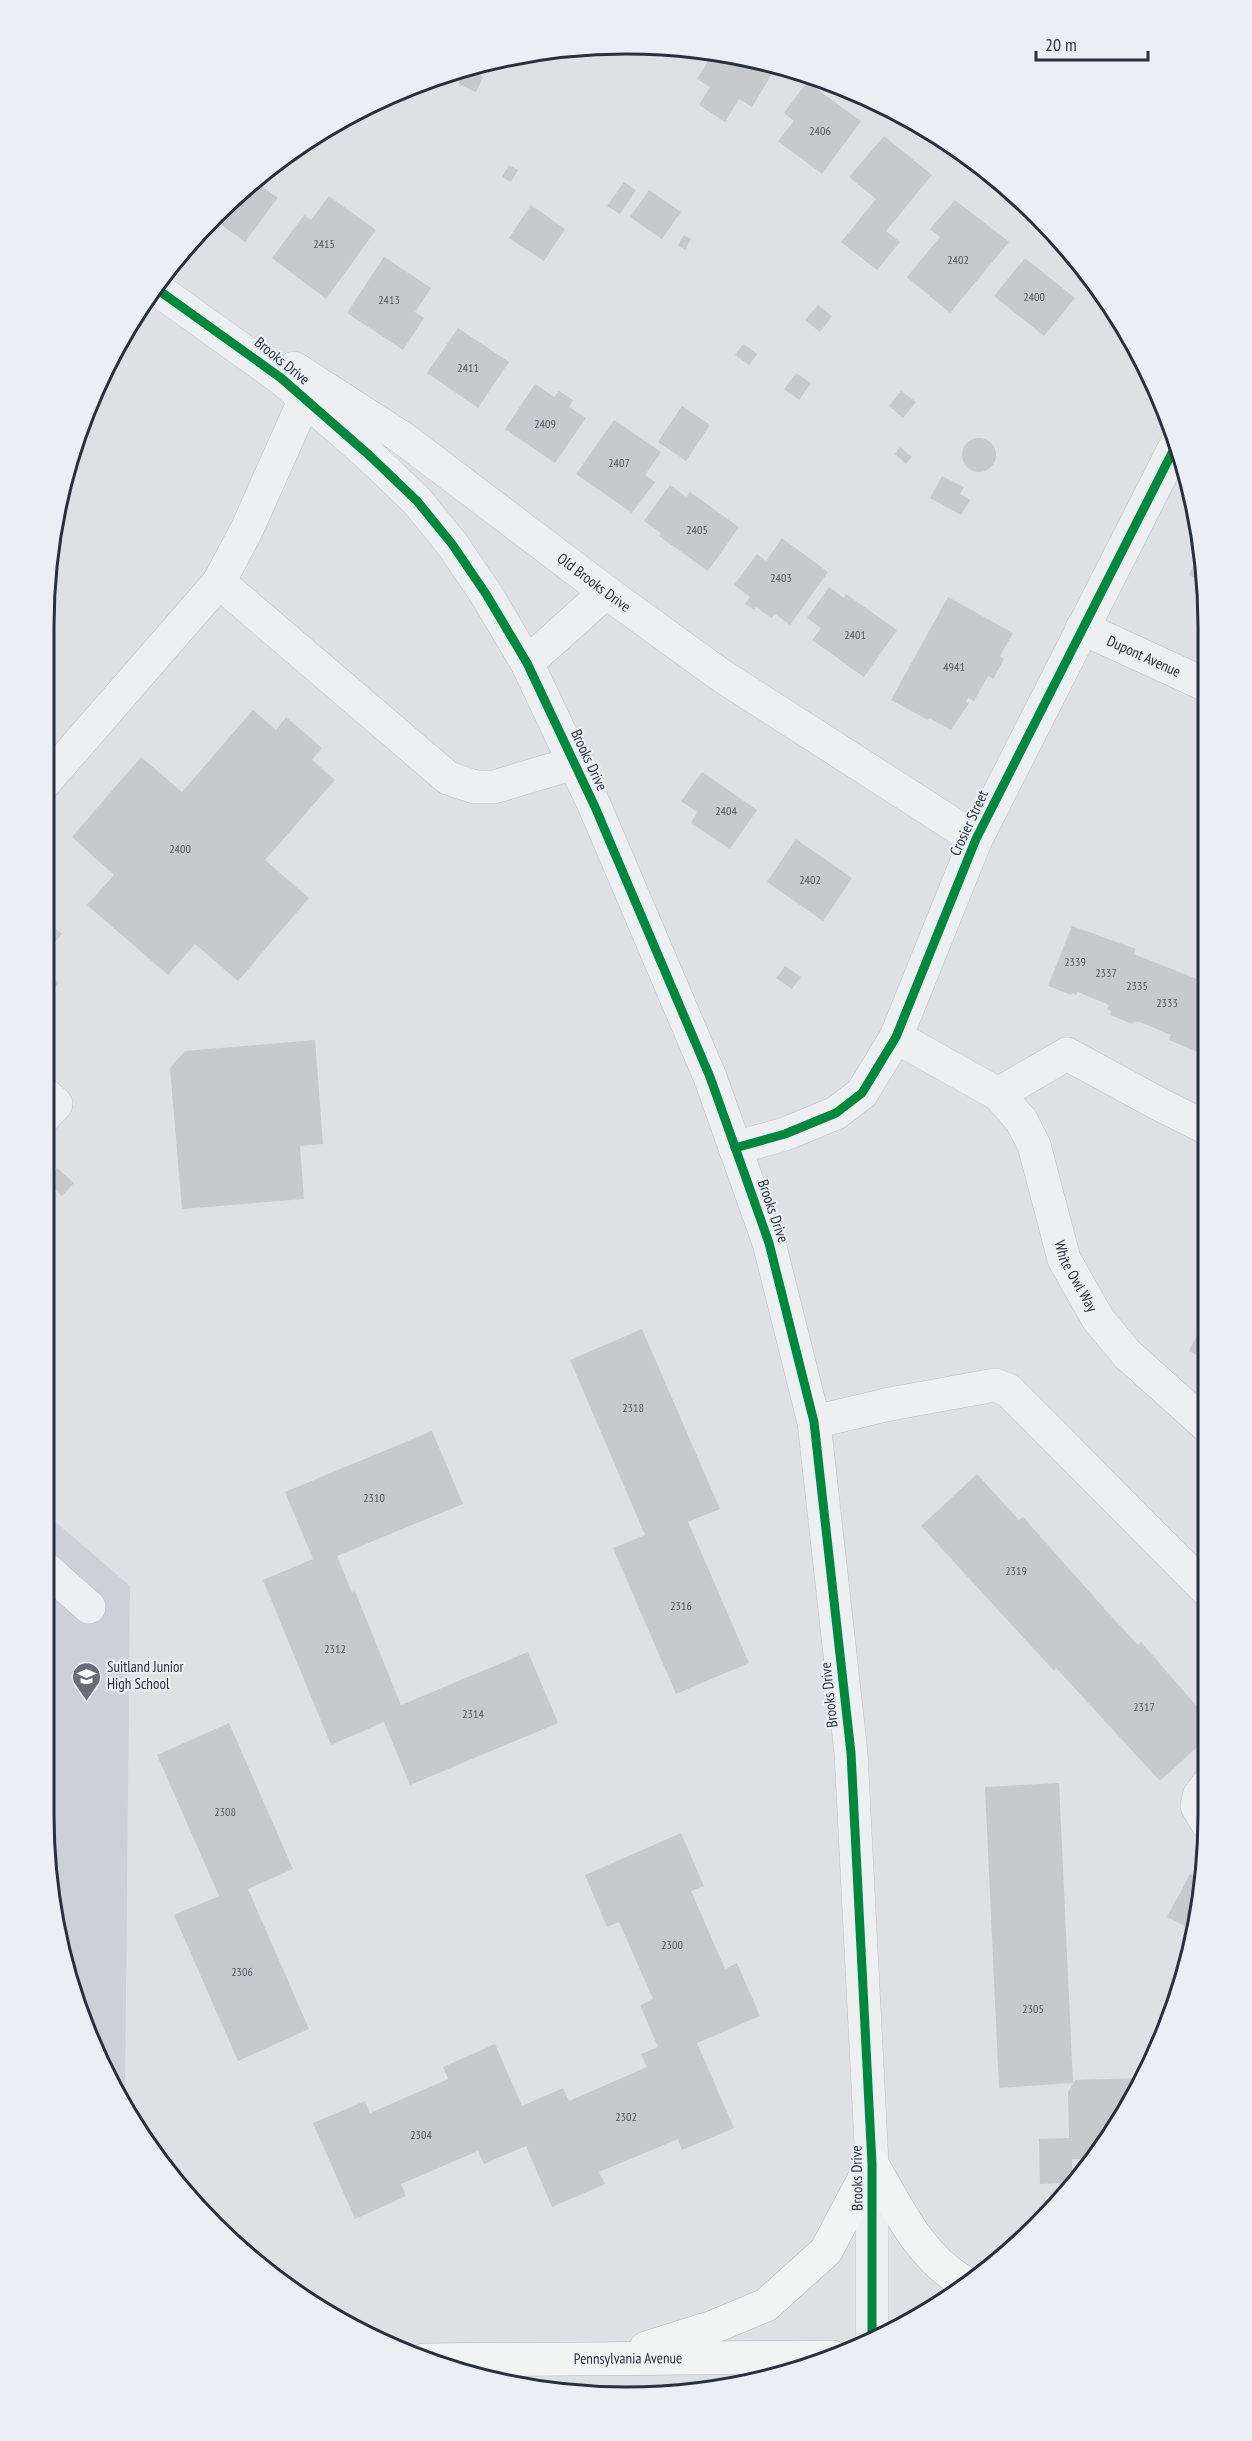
<svg xmlns="http://www.w3.org/2000/svg" width="1252" height="2441" font-family="'PT Sans Narrow',sans-serif">
<style>
.built{fill:#ccd1d7}
.building{fill:#c7c9cc}
.lines{fill:none;stroke-linecap:round;stroke-linejoin:round}
.minor-casing{stroke:#bdbfc2;stroke-width:34}
.highway-casing{stroke:#b1b4b8;stroke-width:34}
.minor{stroke:#eeeff0;stroke-width:33}
.highway{stroke:#f2f4f4;stroke-width:33}
.cycleway-casing{stroke:#ebeff4;stroke-width:13}
.cycleway{stroke:#00873e;stroke-width:9}
.labels{text-anchor:middle;stroke-width:4.5;stroke-linejoin:round;paint-order:stroke}
.number-label{font-size:12px;fill:#505761}
.street-label{font-size:15px;fill:#27303c;stroke:#ebeff4}
.poi-label{font-size:15px;fill:#27303c;stroke:#ebeff4;text-anchor:start}
.rim{fill:none;stroke:#27303c;stroke-width:3}
</style>
<rect width="100%" height="100%" fill="#dee1e4"/>
<polygon class="built" points="44,1512 130,1586 125,2096 75,2003 55,1928 44,1815"/>
<g class="building">
<polygon points="665,45 680,47 677,52"/>
<polygon points="713,53 778,64 752,107 739,99 725,122 699,105 710,87 697,79"/>
<polygon points="466,68 483,77 476,92 458,84"/>
<polygon points="807,82 861,121 822,174 778,141 794,121 784,113"/>
<polygon points="401,92 405,94 401,101 392,96"/>
<polygon points="884,136 932,175 886,231 900,242 877,270 841,242 876,199 849,177"/>
<polygon points="509,165 518,170 511,182 502,177"/>
<polygon points="253,180 278,198 245,242 213,219 242,188"/>
<polygon points="624,182 636,190 620,214 607,206"/>
<polygon points="649,190 681,212 662,239 630,217"/>
<polygon points="329,196 376,230 326,299 272,258 304,215 311,220"/>
<polygon points="955,200 1009,242 950,313 907,277 940,237 930,229"/>
<polygon points="531,205 565,229 544,261 509,238"/>
<polygon points="684,235 691,239 685,250 678,245"/>
<polygon points="384,257 431,288 415,312 424,318 403,350 347,313"/>
<polygon points="1025,258 1075,298 1044,336 994,296"/>
<polygon points="818,305 832,316 820,332 805,320"/>
<polygon points="458,328 509,362 478,408 427,373"/>
<polygon points="743,344 757,354 749,365 735,355"/>
<polygon points="796,373 811,383 799,400 784,389"/>
<polygon points="535,384 554,397 559,391 573,400 569,407 586,418 555,463 505,429"/>
<polygon points="901,391 916,402 903,418 889,406"/>
<polygon points="682,406 710,425 686,461 658,442"/>
<polygon points="614,420 661,452 645,475 655,482 632,513 576,474"/>
<circle cx="979" cy="455" r="17"/>
<polygon points="900,447 912,457 906,464 895,454"/>
<polygon points="942,476 964,487 960,494 970,500 961,515 930,498"/>
<polygon points="670,485 686,497 690,492 739,527 708,571 659,536 661,533 644,521"/>
<polygon points="782,538 828,572 790,625 775,614 772,618 756,607 754,610 745,604 750,597 734,585 757,554 766,561"/>
<polygon points="1202,546 1203,550 1204,583 1189,575"/>
<polygon points="829,587 844,598 846,594 897,630 864,677 812,640 821,628 807,618"/>
<polygon points="948,597 1013,633 1000,656 1004,659 993,679 988,676 974,701 968,698 966,702 969,703 951,730 929,718 928,720 891,700"/>
<polygon points="253,710 276,730 286,717 322,748 312,760 335,780 265,860 309,898 238,981 195,944 168,975 87,905 114,875 72,837 141,757 182,792"/>
<polygon points="702,772 757,810 730,849 691,823 697,812 681,801"/>
<polygon points="796,839 852,878 823,921 767,882"/>
<polygon points="44,919 62,934 44,956"/>
<polygon points="1072,926 1136,949 1134,954 1197,979 1195,983 1205,987 1205,1052 1201,1051 1200,1053 1169,1040 1171,1035 1140,1022 1134,1022 1133,1024 1110,1015 1111,1011 1107,1009 1109,1005 1078,992 1076,995 1072,993 1071,995 1048,986"/>
<polygon points="785,966 801,977 792,989 776,978"/>
<polygon points="44,970 59,983 44,999"/>
<polygon points="315,1040 323,1144 300,1146 304,1199 182,1209 170,1068 185,1051"/>
<polygon points="57,1168 74,1183 62,1196 45,1181"/>
<polygon points="1206,1305 1206,1360 1189,1351 1203,1323 1198,1321"/>
<polygon points="642,1329 720,1509 688,1522 749,1663 676,1694 613,1548 645,1535 570,1360"/>
<polygon points="432,1431 463,1504 337,1556 352,1593 355,1591 401,1705 528,1652 558,1723 410,1785 384,1722 331,1745 263,1580 313,1559 285,1492"/>
<polygon points="977,1474 1019,1520 1023,1517 1111,1616 1138,1645 1141,1642 1207,1718 1207,1738 1160,1781 1056,1668 1054,1671 921,1526"/>
<polygon points="44,1659 53,1666 44,1677"/>
<polygon points="229,1723 293,1869 248,1889 309,2029 238,2061 174,1915 219,1896 157,1755"/>
<polygon points="1059,1783 1073,2083 999,2088 985,1787"/>
<polygon points="681,1833 704,1886 691,1891 725,1969 737,1963 760,2016 697,2043 734,2128 682,2150 678,2139 599,2172 605,2184 552,2207 526,2146 484,2164 478,2151 401,2184 406,2196 355,2219 313,2123 365,2101 370,2113 448,2079 443,2067 495,2044 522,2106 563,2088 569,2101 647,2067 641,2054 658,2047 640,2005 653,1999 619,1922 607,1927 585,1875"/>
<polygon points="1190,1874 1203,1881 1194,1931 1167,1917"/>
<polygon points="1144,2078 1087,2159 1072,2159 1072,2179 1069,2183 1040,2184 1039,2139 1069,2138 1068,2092 1075,2080"/>
</g>
<g class="lines">
<defs>
<g id="minor">
<polyline points="154,287 281,378 369,455 417,501 452,544 486,594 527,663 595,807 710,1077 752,1195 769,1243 814,1422 851,1753 872,2164 872,2342"/>
<path id="s1" d="M294,368L401,437L606,592L722,676L976,839"/>
<polyline points="219,582 448,778 475,787 494,787 574,763"/>
<path id="s2" d="M1082,628L1204,684"/>
<polyline points="527,663 606,592"/>
<polyline points="45,782 219,582 247,529 305,399"/>
<polyline points="896,1037 998,1094 1067,1054 1159,1104 1205,1127"/>
<path id="s3" d="M998,1094L1021,1120L1034,1145L1064,1259L1098,1319L1127,1354L1206,1425"/>
<polyline points="44,1117 56,1104 44,1093"/>
<polyline points="735,1148 785,1134 836,1113 862,1093 896,1037 976,839 1176,445"/>
<polyline points="814,1422 890,1404 995,1385 1008,1390 1207,1590"/>
<polyline points="44,1567 89,1607"/>
<polyline points="1207,1785 1199,1796 1197,1806 1207,1823"/>
</g>
<g id="highway">
<path d="M872,2164C896,2205 919,2256 962,2281"/>
<polyline points="646,2348 713,2327 766,2305 826,2251 872,2164"/>
<path id="s4" d="M424,2360L833,2357"/>
</g>
</defs>
<use href="#minor" class="minor-casing"/>
<use href="#highway" class="highway-casing"/>
<use href="#minor" class="minor"/>
<use href="#highway" class="highway"/>
<defs>
<g id="cycleway">
<polyline points="154,287 281,378 369,455 417,501 452,544 486,594 527,663 595,807 710,1077 752,1195 769,1243 814,1422 851,1753 872,2164 872,2342"/>
<polyline points="735,1148 785,1134 836,1113 862,1093 896,1037 976,839 1176,445"/>
</g>
</defs>
<use href="#cycleway" class="cycleway-casing"/>
<use href="#cycleway" class="cycleway"/>
</g>
<defs>
<symbol id="school-pin" viewBox="-11 -11 22 30"><path d="M0 17L-7.5 6A9.5 9.5 0 1 1 7.5 6Z" fill="#676e77" stroke="#ebeff4"/><path d="M0-5L7-2L0 1L-7-2ZM-4 1L0 2.5L4 1V4Q0 6-4 4Z" fill="#fff"/></symbol>
</defs>
<g fill-rule="evenodd">
<use href="#school-pin" x="70" y="1660" width="33" height="45"/>
</g>
<g class="labels">
<g class="number-label">
<text x="820" y="135">2406</text>
<text x="324" y="248">2415</text>
<text x="958" y="264">2402</text>
<text x="1034" y="301">2400</text>
<text x="389" y="304">2413</text>
<text x="468" y="372">2411</text>
<text x="545" y="428">2409</text>
<text x="619" y="467">2407</text>
<text x="697" y="534">2405</text>
<text x="781" y="582">2403</text>
<text x="855" y="639">2401</text>
<text x="954" y="671">4941</text>
<text x="726" y="815">2404</text>
<text x="180" y="853">2400</text>
<text x="810" y="884">2402</text>
<text x="1075" y="966">2339</text>
<text x="1106" y="977">2337</text>
<text x="1137" y="990">2335</text>
<text x="1167" y="1007">2333</text>
<text x="633" y="1412">2318</text>
<text x="374" y="1502">2310</text>
<text x="1016" y="1575">2319</text>
<text x="681" y="1610">2316</text>
<text x="335" y="1653">2312</text>
<text x="1144" y="1711">2317</text>
<text x="473" y="1718">2314</text>
<text x="225" y="1816">2308</text>
<text x="672" y="1949">2300</text>
<text x="242" y="1976">2306</text>
<text x="1033" y="2013">2305</text>
<text x="626" y="2121">2302</text>
<text x="421" y="2139">2304</text>
</g>
<g class="street-label">
<text transform="translate(282 361) rotate(39)" y="5">Brooks Drive</text>
<text dy="5" stroke="none"><textPath href="#s1" startOffset="369">Old Brooks Drive</textPath></text>
<text dy="5" stroke="none"><textPath href="#s2" startOffset="68">Dupont Avenue</textPath></text>
<text transform="translate(589 760) rotate(65)" y="5">Brooks Drive</text>
<text transform="translate(969 823) rotate(-65)" y="5">Crosier Street</text>
<text transform="translate(773 1211) rotate(71)" y="5">Brooks Drive</text>
<text dy="5" stroke="none"><textPath href="#s3" startOffset="201">White Owl Way</textPath></text>
<text transform="translate(829 1695) rotate(-96)" y="5">Brooks Drive</text>
<text transform="translate(857 2178) rotate(-91)" y="5">Brooks Drive</text>
<text dy="5" stroke="none"><textPath href="#s4" startOffset="204">Pennsylvania Avenue</textPath></text>
</g>
<g class="poi-label">
<text x="107" y="1672">Suitland Junior<tspan x="107" dy="17">High School</tspan></text>
</g>
</g>
<path d="M0 0H1252V2441H0ZM626 54H626A572 572 0 0 1 1198 626V1815A572 572 0 0 1 626 2387H626A572 572 0 0 1 54 1815V626A572 572 0 0 1 626 54Z" fill="#ebeff4" fill-rule="evenodd"/>
<path class="rim" d="M626 54H626A572 572 0 0 1 1198 626V1815A572 572 0 0 1 626 2387H626A572 572 0 0 1 54 1815V626A572 572 0 0 1 626 54Z"/>
<path d="M1036 51v9h112v-9" fill="none" stroke="#27303c" stroke-width="3"/>
<text x="1045" y="51" font-size="18" fill="#27303c" stroke="#ebeff4" stroke-width="4.5" paint-order="stroke">20 m</text>
</svg>
